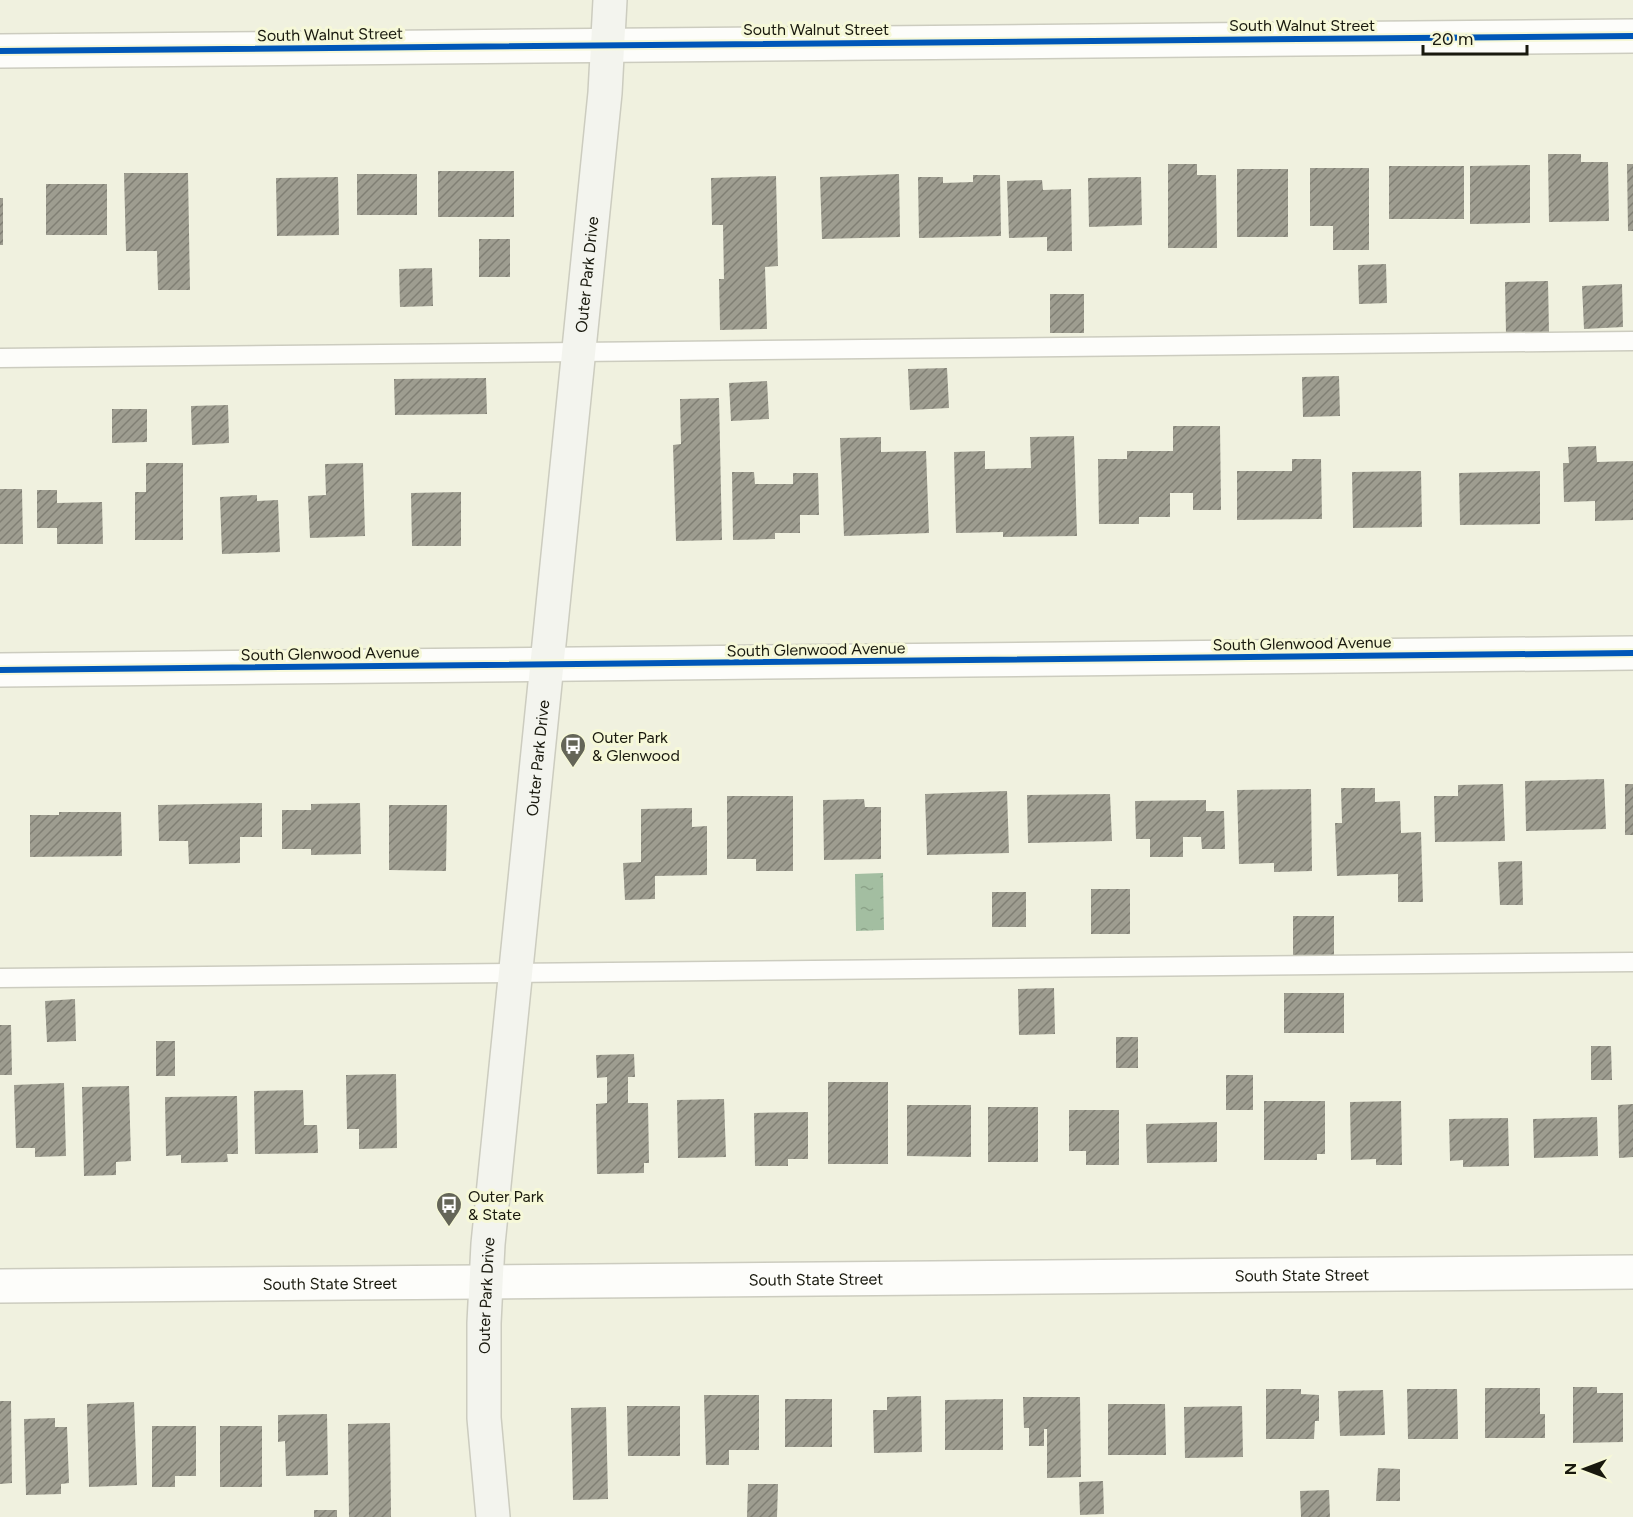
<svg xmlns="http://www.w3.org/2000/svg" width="1633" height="1517" font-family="Figtree,sans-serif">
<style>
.water{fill:url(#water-ripples)}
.building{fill:url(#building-hatch)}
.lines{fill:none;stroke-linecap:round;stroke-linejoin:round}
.lane-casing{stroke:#ccccbf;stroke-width:21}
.street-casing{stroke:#ccccbf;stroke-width:36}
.secondary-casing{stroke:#ccccbf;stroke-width:36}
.lane{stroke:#fdfdfa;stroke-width:18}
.street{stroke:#fdfdfa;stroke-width:33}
.secondary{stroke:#f3f4ee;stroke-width:33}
.cycleway-casing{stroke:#f6f8d8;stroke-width:10}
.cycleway{stroke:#0057b8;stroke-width:6}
.labels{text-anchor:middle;stroke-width:6;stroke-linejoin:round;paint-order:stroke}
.street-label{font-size:16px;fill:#19190e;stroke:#f6f8d8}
.poi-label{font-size:16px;fill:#19190e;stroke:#f6f8d8;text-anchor:start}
</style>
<defs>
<pattern id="water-ripples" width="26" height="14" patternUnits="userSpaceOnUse" patternTransform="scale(1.5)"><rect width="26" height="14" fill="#a3bea1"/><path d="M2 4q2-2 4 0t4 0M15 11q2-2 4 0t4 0" fill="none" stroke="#8ca389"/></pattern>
<pattern id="building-hatch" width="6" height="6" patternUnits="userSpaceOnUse" patternTransform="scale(1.5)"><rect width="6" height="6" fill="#9e9d90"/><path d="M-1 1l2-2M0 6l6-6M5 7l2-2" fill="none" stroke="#807f74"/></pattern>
</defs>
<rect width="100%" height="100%" fill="#f0f1df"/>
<polygon class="water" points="883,873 884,930 856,931 855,874"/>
<g class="building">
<polygon points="1548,154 1581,154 1581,162 1608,162 1609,221 1549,222"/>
<polygon points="1168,164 1197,164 1197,175 1216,175 1217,248 1168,248"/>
<polygon points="1627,164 1633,164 1633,231 1628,231"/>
<polygon points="1530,165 1530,223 1470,224 1470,166"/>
<rect x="1389" y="166" width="75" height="53"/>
<polygon points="1310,168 1369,168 1369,250 1333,250 1333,226 1310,226"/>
<rect x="1237" y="169" width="51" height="68"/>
<rect x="438" y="171" width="76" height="46"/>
<polygon points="124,173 188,173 190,290 158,290 157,251 126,251"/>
<rect x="357" y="174" width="60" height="41"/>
<polygon points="899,174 900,237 822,239 820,177"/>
<polygon points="973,175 1000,175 1001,236 919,238 918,177 943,177 943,183 973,182"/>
<polygon points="776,176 778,266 765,267 767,329 720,330 719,279 724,279 723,225 712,225 711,178"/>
<polygon points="338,177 339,235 277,236 276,178"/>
<polygon points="1141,177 1142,225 1089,227 1088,178"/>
<polygon points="1042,180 1043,190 1071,189 1072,251 1047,251 1047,237 1009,238 1007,181"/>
<rect x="46" y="184" width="61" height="51"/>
<rect x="0" y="198" width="3" height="47"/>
<rect x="479" y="239" width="31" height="38"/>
<polygon points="1386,264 1387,303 1359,304 1358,265"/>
<polygon points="432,268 433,306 400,307 399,269"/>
<polygon points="1548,281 1549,333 1506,334 1505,282"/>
<polygon points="1622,284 1623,327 1584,329 1582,286"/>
<rect x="1050" y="294" width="34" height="39"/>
<polygon points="947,368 949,408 910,410 908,369"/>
<polygon points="1339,376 1340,416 1303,417 1302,377"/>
<polygon points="486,378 487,414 395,415 394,379"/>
<polygon points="767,381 769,419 731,421 729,383"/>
<polygon points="719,398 722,540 676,541 673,445 681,444 680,399"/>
<polygon points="228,405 229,443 192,445 191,406"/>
<polygon points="112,409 147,409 147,442 112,443"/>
<polygon points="1173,426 1220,426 1221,510 1193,510 1193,493 1170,493 1170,517 1139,517 1139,524 1099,524 1098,459 1127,459 1127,451 1173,451"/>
<polygon points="1074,436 1077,536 1003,537 1003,532 956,533 954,452 985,451 985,469 1031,468 1030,437"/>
<polygon points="881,437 881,452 926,451 929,533 844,536 840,438"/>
<polygon points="1596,446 1597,462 1633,461 1633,520 1595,521 1595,501 1564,502 1563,463 1569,463 1568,447"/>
<polygon points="1292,459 1321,459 1322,519 1237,520 1237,471 1292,471"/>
<polygon points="146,463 183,463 183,540 135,540 135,492 146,492"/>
<polygon points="363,463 365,536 310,538 308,496 326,495 325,464"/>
<polygon points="1421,471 1422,527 1353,528 1352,472"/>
<polygon points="1540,471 1540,524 1460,525 1459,473"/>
<polygon points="732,472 754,472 755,484 793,484 793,473 818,473 819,515 800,515 800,533 775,533 775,539 733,540"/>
<polygon points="0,489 22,489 23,544 0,544"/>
<polygon points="37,490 57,490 57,503 102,502 103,544 57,544 57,528 37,528"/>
<polygon points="461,492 461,546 412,546 411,493"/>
<polygon points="257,495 257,501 278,500 280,552 222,554 220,497"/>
<polygon points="1604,779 1606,829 1526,831 1525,781"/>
<polygon points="1503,784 1505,841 1435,842 1434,796 1458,796 1458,785"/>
<rect x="1625" y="784" width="8" height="51"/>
<polygon points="1341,788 1375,788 1375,802 1400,801 1401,833 1421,832 1423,902 1398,902 1398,874 1337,876 1335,823 1342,823"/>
<polygon points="1311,789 1312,871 1274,872 1274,863 1239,864 1237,790"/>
<polygon points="1007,791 1009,853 927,855 925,794"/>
<polygon points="1110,794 1112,841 1028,843 1027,795"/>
<polygon points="727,796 793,796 793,871 756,871 756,859 727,859"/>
<polygon points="864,799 865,807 881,807 881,859 824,860 823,800"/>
<polygon points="1206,800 1206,811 1224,811 1225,849 1202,849 1201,837 1183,837 1183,857 1150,857 1150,839 1136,839 1135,801"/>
<polygon points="262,803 262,837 240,837 240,863 189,864 188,841 159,841 158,805"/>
<polygon points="360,803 361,854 311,855 311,849 282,849 282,810 311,810 311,804"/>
<polygon points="389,805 447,805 446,871 389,870"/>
<polygon points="692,808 692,827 707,826 707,875 655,876 655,899 625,900 623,863 641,862 641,809"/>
<polygon points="59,812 121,812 122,856 30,857 30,815 59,815"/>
<polygon points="1522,861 1523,905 1500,905 1498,862"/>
<rect x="1091" y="889" width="39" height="45"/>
<rect x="992" y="892" width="34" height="35"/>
<rect x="1293" y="916" width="41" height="39"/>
<polygon points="1054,988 1055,1034 1019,1035 1018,989"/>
<rect x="1284" y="993" width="60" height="40"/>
<polygon points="75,999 76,1041 47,1042 45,1001"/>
<polygon points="0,1025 11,1025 12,1075 0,1075"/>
<rect x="1116" y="1037" width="22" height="31"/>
<rect x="156" y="1041" width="19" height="35"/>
<polygon points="1591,1046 1611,1046 1612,1080 1591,1080"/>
<polygon points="634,1054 635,1077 628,1077 628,1103 648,1103 649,1163 644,1163 644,1173 597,1174 596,1104 607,1103 607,1077 597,1078 596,1055"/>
<polygon points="396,1074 397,1148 359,1149 359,1129 347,1129 346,1075"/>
<rect x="1226" y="1075" width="27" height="35"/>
<rect x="828" y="1082" width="60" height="82"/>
<polygon points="64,1083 66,1156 35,1157 35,1148 16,1148 14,1085"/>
<polygon points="129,1086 131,1161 116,1162 116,1175 84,1176 82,1087"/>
<polygon points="303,1090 304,1125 317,1125 318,1153 255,1154 254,1091"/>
<polygon points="237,1096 238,1154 227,1154 228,1162 181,1163 181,1155 166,1156 165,1097"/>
<polygon points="724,1099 726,1157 678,1158 677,1100"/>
<polygon points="1264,1101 1325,1101 1325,1154 1317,1154 1317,1160 1264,1160"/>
<polygon points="1401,1101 1402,1165 1376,1165 1376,1159 1351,1160 1350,1102"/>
<polygon points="1633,1104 1633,1157 1619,1158 1618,1105"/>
<polygon points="907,1105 971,1105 971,1157 907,1156"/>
<rect x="988" y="1107" width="50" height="55"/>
<polygon points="1069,1110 1119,1110 1119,1165 1086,1165 1086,1151 1069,1151"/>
<polygon points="808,1112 808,1159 788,1159 788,1166 755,1166 754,1113"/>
<polygon points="1597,1117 1598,1156 1534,1158 1533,1119"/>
<polygon points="1508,1118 1509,1166 1463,1167 1463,1160 1450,1161 1449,1119"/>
<polygon points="1217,1122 1217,1162 1147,1163 1146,1124"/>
<polygon points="1573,1387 1597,1387 1597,1393 1623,1393 1623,1442 1573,1443"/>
<polygon points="1485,1388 1540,1388 1540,1414 1545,1414 1545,1438 1485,1438"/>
<polygon points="1266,1389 1301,1389 1301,1394 1319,1395 1319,1421 1315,1421 1314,1439 1266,1439"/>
<polygon points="1407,1389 1457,1389 1458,1439 1408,1439"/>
<polygon points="1383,1390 1385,1435 1340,1436 1338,1391"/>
<polygon points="704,1395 759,1395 759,1450 729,1450 729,1465 706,1465"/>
<polygon points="921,1396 922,1452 874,1453 873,1410 887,1410 887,1397"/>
<polygon points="1023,1397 1080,1397 1081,1477 1047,1478 1047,1429 1044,1429 1044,1446 1029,1446 1029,1428 1024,1428"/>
<rect x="785" y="1399" width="47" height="48"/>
<polygon points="1003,1399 1003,1450 945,1450 945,1400"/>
<polygon points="0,1401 11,1401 12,1483 0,1484"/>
<polygon points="134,1402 137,1485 89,1487 87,1404"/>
<polygon points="1108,1404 1165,1404 1166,1455 1108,1455"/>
<polygon points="627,1406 680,1406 680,1456 628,1456"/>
<polygon points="1242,1406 1243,1457 1185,1458 1184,1407"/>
<polygon points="606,1407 608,1499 573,1500 571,1408"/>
<polygon points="327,1414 328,1475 286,1476 285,1441 278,1442 278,1415"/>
<polygon points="55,1418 55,1427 67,1427 69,1483 61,1484 61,1494 26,1495 24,1419"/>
<polygon points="390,1423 391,1517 349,1517 348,1424"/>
<polygon points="152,1426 196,1426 196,1476 175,1476 175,1487 152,1487"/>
<rect x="220" y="1426" width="42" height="61"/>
<polygon points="1378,1468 1400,1469 1400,1501 1376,1501"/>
<polygon points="1103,1481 1104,1514 1080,1515 1079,1482"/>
<polygon points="748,1484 778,1484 777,1517 747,1517"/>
<polygon points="1329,1490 1330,1517 1301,1517 1300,1491"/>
<rect x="314" y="1510" width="23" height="7"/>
</g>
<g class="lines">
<defs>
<g id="lane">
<polyline points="0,358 1633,341"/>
<polyline points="0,978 1633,962"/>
</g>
<g id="street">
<polyline points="0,51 1633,36"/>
<polyline points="0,670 1633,653"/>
<path id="s1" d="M0,1286L1633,1272"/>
</g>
<g id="secondary">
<path id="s2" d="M493,1517L484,1418V1323L488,1244L605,93L610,0"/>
</g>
</defs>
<use href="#lane" class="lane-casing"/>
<use href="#street" class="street-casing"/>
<use href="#secondary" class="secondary-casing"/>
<use href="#lane" class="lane"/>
<use href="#street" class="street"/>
<use href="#secondary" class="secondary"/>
<defs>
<g id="cycleway">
<polyline points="0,51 1633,36"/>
<polyline points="0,670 1633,653"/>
</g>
</defs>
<use href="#cycleway" class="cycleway-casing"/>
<use href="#cycleway" class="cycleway"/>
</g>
<defs>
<symbol id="bus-pin" viewBox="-11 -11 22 30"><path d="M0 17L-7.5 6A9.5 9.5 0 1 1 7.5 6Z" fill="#646557" stroke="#f6f8d8"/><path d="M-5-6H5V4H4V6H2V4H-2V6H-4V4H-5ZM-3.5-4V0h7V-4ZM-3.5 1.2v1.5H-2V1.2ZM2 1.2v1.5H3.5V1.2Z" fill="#fff"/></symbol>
</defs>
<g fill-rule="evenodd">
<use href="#bus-pin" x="558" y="731" width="30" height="40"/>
<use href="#bus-pin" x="434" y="1190" width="30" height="40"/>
</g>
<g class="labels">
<g class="street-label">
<text x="1302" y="31">South Walnut Street</text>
<text x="816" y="35">South Walnut Street</text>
<text transform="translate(330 34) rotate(-1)" y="6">South Walnut Street</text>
<text dy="6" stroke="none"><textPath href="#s2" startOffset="1248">Outer Park Drive</textPath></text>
<text transform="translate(1302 643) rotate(-1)" y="6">South Glenwood Avenue</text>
<text transform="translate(816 649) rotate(-1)" y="6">South Glenwood Avenue</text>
<text transform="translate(330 653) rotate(-1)" y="6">South Glenwood Avenue</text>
<text dy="6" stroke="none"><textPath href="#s2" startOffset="762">Outer Park Drive</textPath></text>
<text dy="6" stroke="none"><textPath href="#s1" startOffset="1302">South State Street</textPath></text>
<text dy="6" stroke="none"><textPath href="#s1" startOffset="816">South State Street</textPath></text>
<text dy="6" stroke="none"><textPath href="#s1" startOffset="330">South State Street</textPath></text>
<text dy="6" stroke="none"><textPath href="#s2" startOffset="222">Outer Park Drive</textPath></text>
</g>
<g class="poi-label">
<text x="592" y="743">Outer Park<tspan x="592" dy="18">&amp; Glenwood</tspan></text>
<text x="468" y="1202">Outer Park<tspan x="468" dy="18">&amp; State</tspan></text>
</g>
</g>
<g transform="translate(1585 1469) rotate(270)" stroke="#f6f8d8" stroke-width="4.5" paint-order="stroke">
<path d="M0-4.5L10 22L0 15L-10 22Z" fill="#19190e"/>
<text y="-9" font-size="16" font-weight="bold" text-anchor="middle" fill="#19190e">N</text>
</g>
<path d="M1423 45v9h104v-9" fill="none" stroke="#19190e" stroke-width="3"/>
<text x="1432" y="45" font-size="18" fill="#19190e" stroke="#f6f8d8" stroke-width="4.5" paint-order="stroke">20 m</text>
</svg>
